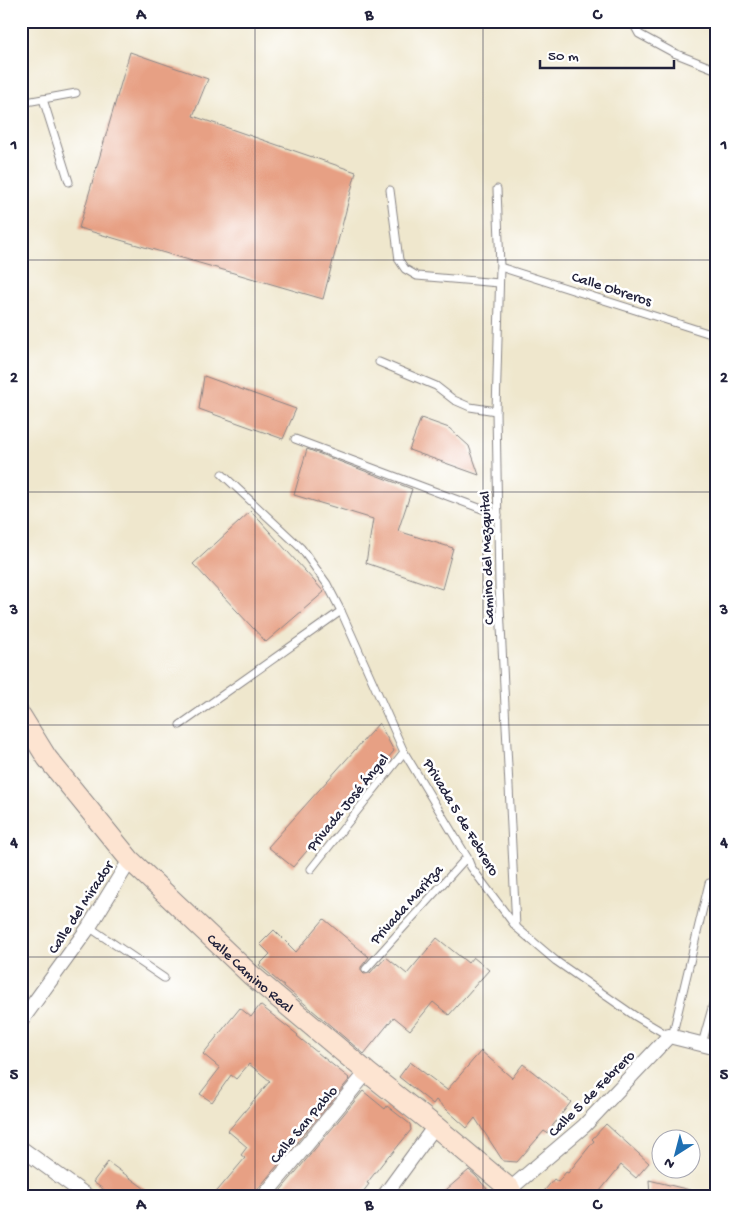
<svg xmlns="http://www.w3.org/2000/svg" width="738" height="1217" font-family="'Gochi Hand',sans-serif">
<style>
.building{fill:#e7a084}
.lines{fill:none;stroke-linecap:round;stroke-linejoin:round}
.lane-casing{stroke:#888484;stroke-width:9}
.street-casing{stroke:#888484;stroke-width:16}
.secondary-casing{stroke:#888484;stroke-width:22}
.lane{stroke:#fff;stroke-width:7}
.street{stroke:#fff;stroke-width:14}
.secondary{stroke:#fde4d1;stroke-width:20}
.grid{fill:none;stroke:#22223b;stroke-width:1;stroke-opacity:0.55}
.labels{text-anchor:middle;stroke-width:5;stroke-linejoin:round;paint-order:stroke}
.street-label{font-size:15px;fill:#22223b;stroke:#fff}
.neatline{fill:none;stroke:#22223b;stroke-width:2}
.grid-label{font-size:16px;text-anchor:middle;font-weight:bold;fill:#22223b}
</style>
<rect width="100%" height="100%" fill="#fff"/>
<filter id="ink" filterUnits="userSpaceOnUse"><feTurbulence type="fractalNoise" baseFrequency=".02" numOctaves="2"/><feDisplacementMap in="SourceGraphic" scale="10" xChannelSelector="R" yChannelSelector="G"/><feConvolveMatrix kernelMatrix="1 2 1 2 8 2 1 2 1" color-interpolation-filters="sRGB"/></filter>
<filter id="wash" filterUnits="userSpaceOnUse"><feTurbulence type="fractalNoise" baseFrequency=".0096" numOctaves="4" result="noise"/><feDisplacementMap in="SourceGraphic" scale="20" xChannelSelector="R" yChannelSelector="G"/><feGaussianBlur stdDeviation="1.12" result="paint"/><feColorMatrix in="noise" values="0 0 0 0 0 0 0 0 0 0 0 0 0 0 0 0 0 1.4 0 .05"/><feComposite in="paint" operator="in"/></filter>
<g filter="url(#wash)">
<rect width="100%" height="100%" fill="#efe7cd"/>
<g id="blocks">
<g class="building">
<polygon points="130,52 208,79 193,116 356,172 323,299 79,228"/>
<polygon points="204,376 296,409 283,439 199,409"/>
<polygon points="421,418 449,428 469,446 479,475 409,450"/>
<polygon points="307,449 412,489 398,531 453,548 442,589 366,563 373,519 294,495"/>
<polygon points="251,511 324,592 266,642 193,564"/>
<polygon points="379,723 394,751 293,867 268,847"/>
<polygon points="324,919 369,957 361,967 361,971 364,974 370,973 378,964 379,965 386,957 407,974 437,938 468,963 473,957 489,970 449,1015 433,1002 410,1030 394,1017 364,1054 259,965 270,954 260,944 274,930 296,952"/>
<polygon points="260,1005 298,1035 297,1036 349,1078 348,1079 349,1080 257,1190 255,1196 213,1196 245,1158 241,1155 247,1147 228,1131 270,1081 249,1064 236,1079 231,1075 212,1102 200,1094 220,1068 203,1054 240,1008 251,1017"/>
<polygon points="481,1051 512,1078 523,1064 571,1102 547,1133 544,1131 517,1162 503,1161 475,1118 467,1128 436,1100 433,1104 399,1077 410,1062 447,1090"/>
<polygon points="363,1091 385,1109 387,1106 410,1124 411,1130 390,1156 389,1155 367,1183 369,1184 360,1196 276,1196"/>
<polygon points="606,1124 649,1163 636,1178 621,1165 596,1196 540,1196 554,1179 558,1182 566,1172 568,1173 594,1141 592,1139"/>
<polygon points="108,1162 155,1196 113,1196 93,1182"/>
<polygon points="469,1170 476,1176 493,1196 439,1196"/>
<polygon points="649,1180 690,1190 689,1196 650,1196"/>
</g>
</g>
</g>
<g filter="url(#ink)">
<use href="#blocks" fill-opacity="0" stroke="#888484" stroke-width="1"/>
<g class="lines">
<defs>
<g id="lane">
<polyline points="632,21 639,34 674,53 717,70"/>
<polyline points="43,99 69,182"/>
<polyline points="21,103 76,93"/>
<polyline points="497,189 500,267 496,411 499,586 516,927"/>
<polyline points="390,190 399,260 405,269 417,276 499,283"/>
<polyline points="500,267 717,336"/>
<polyline points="379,362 436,386 454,400 470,407 496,411"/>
<polyline points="295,439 498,515"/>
<polyline points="222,474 301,548 327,584 341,611 404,752 467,857 471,867 516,927 556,961 635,1016 669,1036"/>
<polyline points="180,725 341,611"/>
<polyline points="311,869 404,752"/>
<polyline points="89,927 164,978"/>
<polyline points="366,969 467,857"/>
<polyline points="672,1037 709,883"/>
<polyline points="702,1044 717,990"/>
</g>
<g id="street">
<polyline points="21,1021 89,927 130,860"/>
<polyline points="21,1148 87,1196"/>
<polyline points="510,1189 584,1126 669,1036 717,1048"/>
<polyline points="264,1196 367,1072"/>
<polyline points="384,1196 435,1126"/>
</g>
<g id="secondary">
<path id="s1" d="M21,716L47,758L130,860L251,975L367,1072L435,1126L510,1189L513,1196"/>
</g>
</defs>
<use href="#lane" class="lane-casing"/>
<use href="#street" class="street-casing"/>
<use href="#secondary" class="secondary-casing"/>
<use href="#lane" class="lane"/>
<use href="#street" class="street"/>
<use href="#secondary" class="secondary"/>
</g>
</g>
<path class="grid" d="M255,21V1196M483,21V1196M21,260H717M21,492H717M21,725H717M21,957H717"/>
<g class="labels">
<g class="street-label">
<text transform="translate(612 288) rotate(18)" y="5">Calle Obreros</text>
<text transform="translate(486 558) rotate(-92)" y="5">Camino del Mezquital</text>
<text transform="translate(347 802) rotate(-51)" y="5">Privada José Ángel</text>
<text transform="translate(462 817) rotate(59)" y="5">Privada 5 de Febrero</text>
<text transform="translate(406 904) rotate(-48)" y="5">Privada Maritza</text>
<text transform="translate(80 907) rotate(-57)" y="5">Calle del Mirador</text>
<text dy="5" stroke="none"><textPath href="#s1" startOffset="346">Calle Camino Real</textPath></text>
<text transform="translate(591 1093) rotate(-45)" y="5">Calle 5 de Febrero</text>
<text transform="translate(303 1124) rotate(-50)" y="5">Calle San Pablo</text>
</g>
</g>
<rect width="738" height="1217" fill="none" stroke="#fff" stroke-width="55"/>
<g transform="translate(676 1154) rotate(216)"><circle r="24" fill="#ffffff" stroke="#a7a7b1"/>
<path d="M0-4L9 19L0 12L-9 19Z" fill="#1f6fb2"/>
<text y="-8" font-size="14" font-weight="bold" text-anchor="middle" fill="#22223b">N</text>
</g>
<path d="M540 60v8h134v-8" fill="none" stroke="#22223b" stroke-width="2.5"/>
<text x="548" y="60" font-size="15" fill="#22223b" stroke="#ffffff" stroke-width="4" paint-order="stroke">50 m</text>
<rect x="28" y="28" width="682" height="1162" class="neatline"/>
<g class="grid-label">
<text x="141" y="19">A</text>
<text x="369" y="19">B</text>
<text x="597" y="19">C</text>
<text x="14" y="149">1</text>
<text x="724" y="149">1</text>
<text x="14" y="382">2</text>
<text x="724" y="382">2</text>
<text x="14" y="614">3</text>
<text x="724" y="614">3</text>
<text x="14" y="847">4</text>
<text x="724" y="847">4</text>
<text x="14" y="1079">5</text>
<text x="724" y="1079">5</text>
<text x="141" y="1209">A</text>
<text x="369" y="1209">B</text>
<text x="597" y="1209">C</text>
</g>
</svg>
